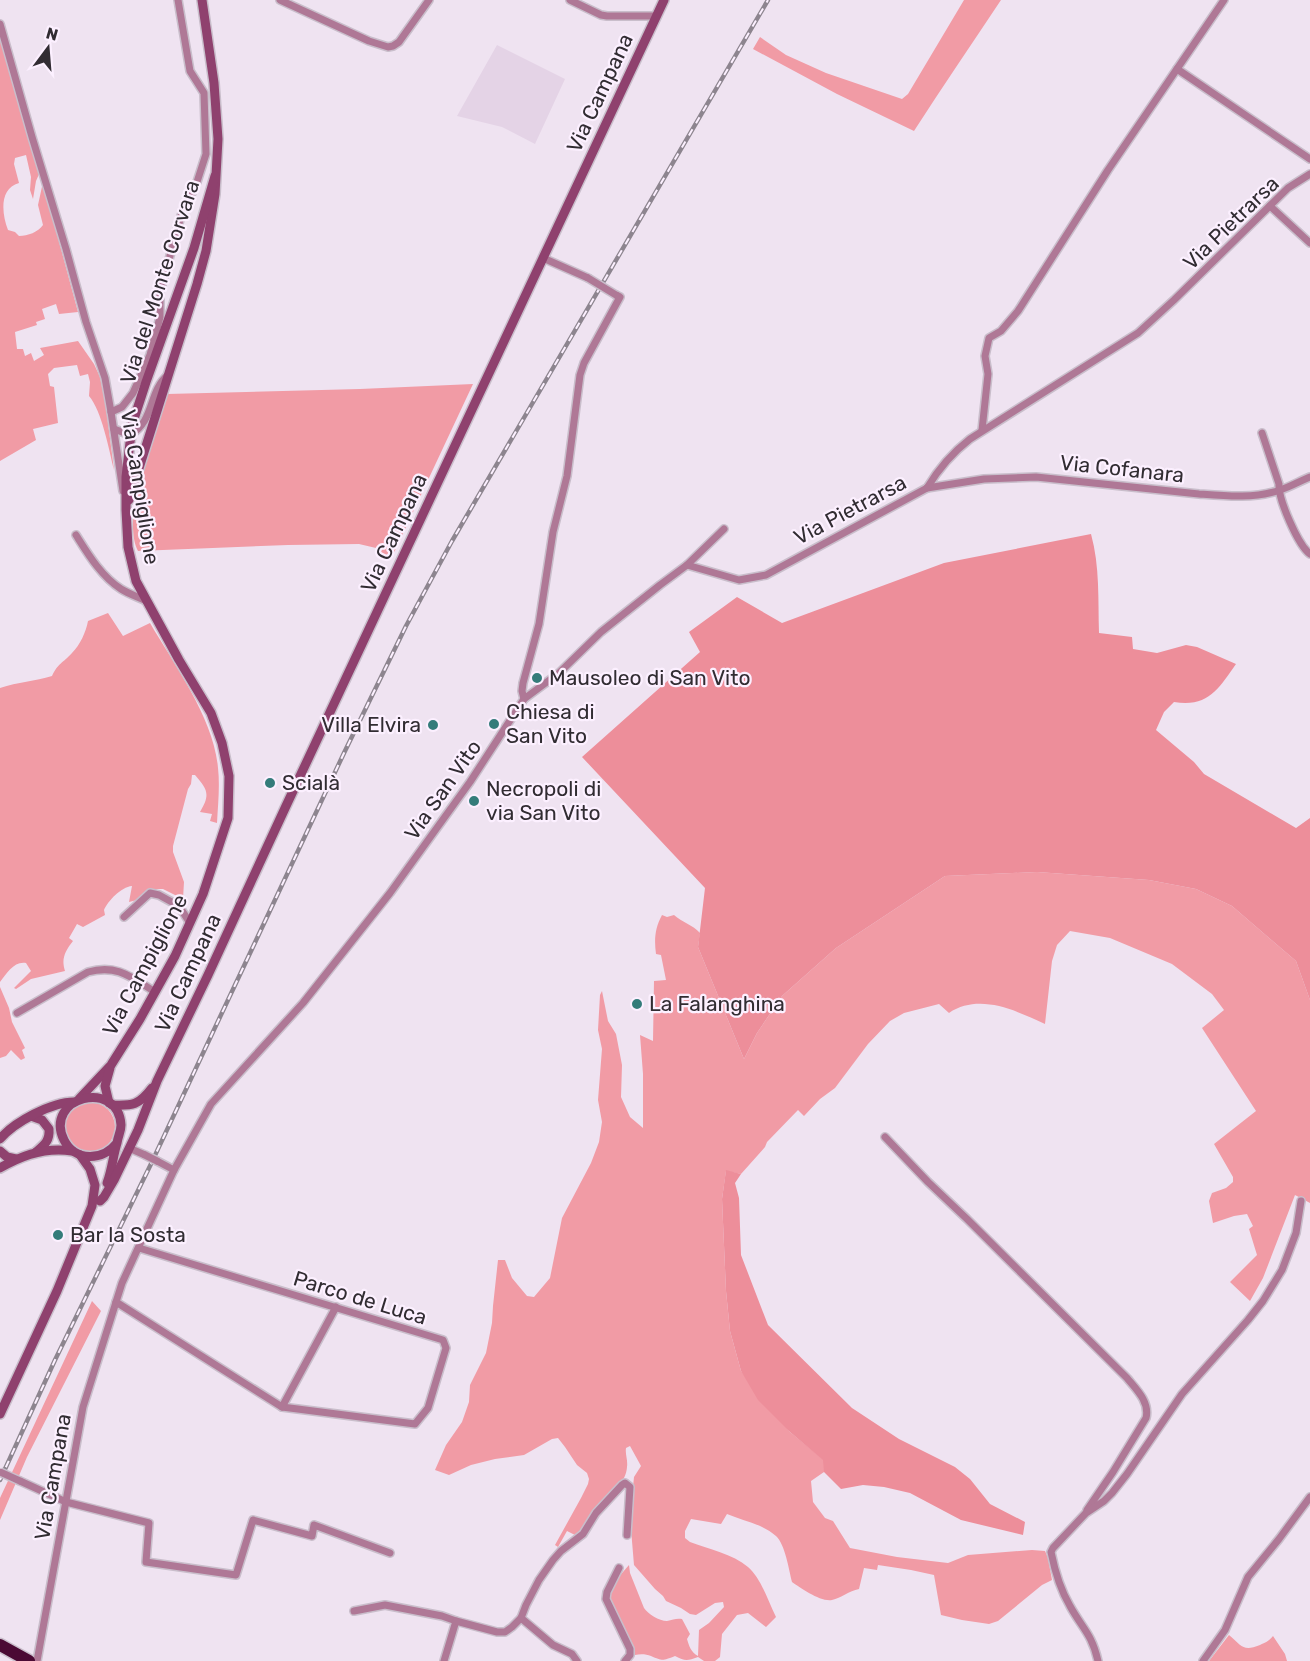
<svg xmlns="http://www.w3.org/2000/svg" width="1310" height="1661" font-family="Rubik,sans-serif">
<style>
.built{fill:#e4d3e6}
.green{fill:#f19ba5}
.forest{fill:#ed8e9a}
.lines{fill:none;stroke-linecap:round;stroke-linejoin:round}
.street-casing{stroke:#c9becb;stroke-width:10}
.secondary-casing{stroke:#c9becb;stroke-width:12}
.highway-casing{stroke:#c9becb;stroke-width:15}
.street{stroke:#af7896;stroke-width:7}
.secondary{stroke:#8f416e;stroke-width:9}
.highway{stroke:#4b0a34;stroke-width:12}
.rail-casing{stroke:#8d858f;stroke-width:4.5}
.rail{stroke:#fcf0ff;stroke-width:2;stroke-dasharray:7;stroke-linecap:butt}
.street-bridge-casing{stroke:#c9becb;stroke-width:10;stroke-linecap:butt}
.street-bridge{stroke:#af7896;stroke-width:7}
.poi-dot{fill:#347c7a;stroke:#fcf0ff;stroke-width:2}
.labels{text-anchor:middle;stroke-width:4.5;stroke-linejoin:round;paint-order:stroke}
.street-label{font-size:21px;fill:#312c32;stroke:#fcf0ff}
.poi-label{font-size:21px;fill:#312c32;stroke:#fcf0ff;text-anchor:start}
</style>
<rect width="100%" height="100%" fill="#efe3f1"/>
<polygon class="built" points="497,45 565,79 535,144 502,127 457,116"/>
<g class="green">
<path d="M964,0H1001C972,44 942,87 914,131L837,94L753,49L760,37L786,55L826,73L902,99L908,94Z"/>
<path d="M0,34L40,172L36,181L33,199L30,190L31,177L26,155L15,158L14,164L19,183C0,188 1,212 8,230L15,232L19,236C28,236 38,232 43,225L38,205L43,182L78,312L59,314L56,304L42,309L45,319L36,322L37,325L15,332L17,349H23L25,356L31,353L34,361L44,355L40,348L78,341L94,364L100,377L106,407L114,470C109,450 102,411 89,396L90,382L88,374L80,376L77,365L54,368L48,374L50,386L54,387L58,423L33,429L36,440L0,461Z"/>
<path d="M473,384L391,559H386L376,548L359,544L288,545L138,551C120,516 155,430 167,394L360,389Z"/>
<path d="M108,613L123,636L150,623C174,664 214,719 218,768C220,786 218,804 217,823L210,821L212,814L200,812C211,794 207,789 195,775H192L191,784L188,789L173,846V852L184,882L183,899L163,889H158L149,891L137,900L129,902L132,886C121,887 108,901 104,910L105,915L83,927L77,924L69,938L73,941C65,951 61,959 65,971L31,979L16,989L14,988L31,971L26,963C14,961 7,973 0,982V688C18,682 35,681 52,676C58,663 63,663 72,653C80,645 86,632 88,621Z"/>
<path d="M1037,872L1149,880L1196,889L1232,906L1296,961L1310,1000V1203L1295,1195L1263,1278L1250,1301L1230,1282L1257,1255L1249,1229L1253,1226L1247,1214L1234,1216L1213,1223L1209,1201L1212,1193L1226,1188L1233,1182V1177L1214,1144L1256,1111L1202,1028L1224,1010L1212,994L1172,964L1110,938L1070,931L1057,945L1052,961L1045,1024C1015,1010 979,993 949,1013L939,1004L904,1013L890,1021L868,1044L835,1088L820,1099L804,1116L798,1110L767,1142L765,1147L741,1174L726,1171L722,1199L726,1291L730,1331L741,1371L790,1432L824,1460V1472L811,1481L813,1502L825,1518L833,1521L850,1548L897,1557L948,1563L968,1555L1032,1550L1045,1551L1048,1558L1052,1580L1042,1585L998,1621L989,1624L962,1620L941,1615L934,1575L911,1570L878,1565L877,1570L864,1568L859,1589C849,1591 841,1598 832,1600C820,1602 801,1588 792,1582C789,1570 785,1544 776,1536C763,1524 743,1521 727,1514L721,1524L691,1519L685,1531V1538L690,1542C708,1549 733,1554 748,1567C761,1578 768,1601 776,1617L766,1627L748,1613L737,1615L722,1634L720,1657L715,1661H704L698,1657C687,1661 685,1661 675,1656C662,1661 663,1661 651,1656C646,1654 640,1654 635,1655L610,1603C608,1587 619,1577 629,1565L630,1573L644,1608C648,1614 659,1621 667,1621C673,1620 676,1618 682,1619L690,1634L687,1639C689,1646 691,1652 698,1656L699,1630L709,1623L724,1607L723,1602L715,1603L696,1615L690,1614L681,1608L666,1601L663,1596L655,1589L634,1565L630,1517L634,1477L641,1466L630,1446L626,1448C625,1454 628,1460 627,1467C626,1482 613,1492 604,1503H599L583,1531L577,1536L567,1531L558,1547L555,1545L581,1498L588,1484L589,1479L587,1473L577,1465L565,1447L558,1438L552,1439L524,1455L495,1459L471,1465L449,1475L435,1470L446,1445L462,1422L469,1402L470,1385L486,1353L492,1323L493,1306L498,1260H505L512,1278L527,1296L534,1297L550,1278L562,1218L591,1163L599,1142L602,1122L598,1100L602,1049L598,1030L600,995L602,991L608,1021L616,1034L622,1065L621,1097L630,1117L643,1128V1074L640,1035L653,1041L654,981L666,980L661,955L656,954C654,939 655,928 662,915L667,917L674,915C682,922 693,925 700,933L698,947L744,1059L757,1033L782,996L836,948L945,876Z"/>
<polygon points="0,987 9,1008 12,1022 25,1048 22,1050 25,1058 21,1060 11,1050 6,1056 0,1058"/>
<circle cx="90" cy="1127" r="25"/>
<polygon points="92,1301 101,1311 27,1457 0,1520 0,1498"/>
<path d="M1229,1635C1242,1646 1243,1652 1260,1645C1266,1642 1269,1641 1273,1636L1285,1654L1287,1661H1209Z"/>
</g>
<g class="forest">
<path d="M1091,534C1100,566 1098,601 1099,633L1132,637L1133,649L1157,653L1186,645L1197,647L1236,664C1219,688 1208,708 1174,702L1164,712L1156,730L1194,762L1204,774L1296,828L1310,818V1000L1296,961L1232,906L1196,889L1149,880L1037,872L945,876L836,948L782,996L757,1033L744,1059L698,947L705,888L582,757L700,652L689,632L737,597L782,623L944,563Z"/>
<polygon points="726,1170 741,1174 735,1183 739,1198 741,1255 768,1325 852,1408 899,1439 955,1467 970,1479 990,1504 1025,1522 1023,1535 961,1520 910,1493 884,1487 863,1485 841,1489 824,1472 823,1460 790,1432 758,1400 741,1371 730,1331 726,1291 722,1199"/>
</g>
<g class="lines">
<defs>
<g id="street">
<polyline points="280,0 369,41 388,47 393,46 399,42 429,0"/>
<polyline points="570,0 601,15 607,16 656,16"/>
<polyline points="0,24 32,137 66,249 86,322 105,378 111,412 123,491"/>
<polyline points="1177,69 1310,159"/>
<polyline points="1270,206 1310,243"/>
<polyline points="543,258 588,278"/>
<polyline points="111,412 122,407 133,393 150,355 160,317 160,292 181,216 197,182 206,154 204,93 190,71 178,0"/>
<path d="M114,429L130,435C155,421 148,392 168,375"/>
<polyline points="982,430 988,374 985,356 989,338 1001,331 1018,311 1108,170 1224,0"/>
<path d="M1262,433L1279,484C1278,499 1298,545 1310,554"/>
<path d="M927,488L984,479L1036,477L1199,494C1225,496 1255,499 1280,490C1290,487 1300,481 1310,477"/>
<path d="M76,535C88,554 101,576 121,589C129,594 138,597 146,601"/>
<polyline points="687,565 724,529"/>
<path d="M524,699L559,673L601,632L660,585L687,565L739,580L766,575L927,488C939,468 952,453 970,439L1138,333L1174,300L1288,188L1310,174"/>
<polyline points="124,917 150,893 159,895 179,906 190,923"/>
<path d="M17,1013L88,972C117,964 131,977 155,992"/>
<path d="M885,1137L928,1182L967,1219L1127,1378C1136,1389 1150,1402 1146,1418L1113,1472L1087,1510"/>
<polyline points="129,1148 145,1155"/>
<polyline points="174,1170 211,1104 303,1003 390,893 470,782 524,699 522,691 523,683 539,624 553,532 567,476 580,375 584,363 620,297 616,295"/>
<polyline points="116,1302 282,1407 415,1424 428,1408 446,1348 443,1340 139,1248"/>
<polyline points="282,1407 336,1307"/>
<polyline points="20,1481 66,1502 149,1523 146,1562 236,1575 253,1520 312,1536 314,1525 390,1553"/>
<polyline points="619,1568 607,1592 606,1599 630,1649 630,1655 625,1661"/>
<polyline points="354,1611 385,1605 442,1616 456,1621 444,1661"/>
<polyline points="521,1618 553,1645 572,1654 577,1661"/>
<polyline points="456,1621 497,1632 505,1632 512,1627 521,1618 526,1605 539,1580 553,1560 561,1551 583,1534 596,1513 622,1485 625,1483 630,1487 627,1535"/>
<polyline points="37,1661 83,1407 122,1283 174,1170 157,1161"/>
<path d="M1098,1661C1092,1634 1082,1628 1070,1606C1060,1589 1055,1572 1051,1552L1053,1548L1086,1513L1104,1501L1112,1493L1127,1474L1182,1394L1248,1320L1263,1301L1282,1270L1296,1233L1301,1201"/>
<polyline points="1203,1661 1225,1630 1248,1577 1279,1539 1310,1497"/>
</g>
<g id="secondary">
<polyline points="129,500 197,284 206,251 215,194 218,139 214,83 202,0"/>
<polyline points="79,1099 111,1065 140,1019 175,956 203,894 228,818 229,776 222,743 211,713 179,660 136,581 128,547 126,510 126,477 132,425 146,382 194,248 215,176"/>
<polyline points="109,1103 105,1086 110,1068"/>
<path d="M112,1105C133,1106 139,1105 152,1088"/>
<path d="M31,1116L42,1120L49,1129C50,1141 44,1145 36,1152"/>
<path d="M0,1139C14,1122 52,1102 74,1102"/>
<polyline points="0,1151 7,1157 16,1159"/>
<path d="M0,1168C22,1155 47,1147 72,1151"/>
<path d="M107,1183C112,1170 113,1156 117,1143C118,1136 121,1132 121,1125C118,1078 43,1097 64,1140C75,1162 103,1161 117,1143"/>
<polyline points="100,1201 104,1197 114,1180 138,1130 157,1081 208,975 286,806 664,0"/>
<polyline points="0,1414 57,1291 92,1206 95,1185 90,1169 80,1155"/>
</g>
<polyline id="highway" points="0,1645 29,1661"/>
</defs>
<use href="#street" class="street-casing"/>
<use href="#secondary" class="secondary-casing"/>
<use href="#highway" class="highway-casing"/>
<use href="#street" class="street"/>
<use href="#secondary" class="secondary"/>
<use href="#highway" class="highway"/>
<defs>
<polyline id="rail" points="0,1480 55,1360 150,1166 344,753 406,626 452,541 768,0"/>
</defs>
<use href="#rail" class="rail-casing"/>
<use href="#rail" class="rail"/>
<defs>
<g id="street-bridge">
<polyline points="588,278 616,295"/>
<polyline points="145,1155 157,1161"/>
<polyline points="0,1472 20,1481"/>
</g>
</defs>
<use href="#street-bridge" class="street-bridge-casing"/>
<use href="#street-bridge" class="street-bridge"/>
</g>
<g class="poi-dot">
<circle cx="537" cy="678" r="6"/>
<circle cx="494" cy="724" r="6"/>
<circle cx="433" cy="725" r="6"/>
<circle cx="270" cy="783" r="6"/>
<circle cx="474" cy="801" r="6"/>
<circle cx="637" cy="1004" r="6"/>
<circle cx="58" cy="1235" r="6"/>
</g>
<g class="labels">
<g class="street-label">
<text transform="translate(600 93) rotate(-65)" y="7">Via Campana</text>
<text transform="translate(1231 223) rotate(-44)" y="7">Via Pietrarsa</text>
<text transform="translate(160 282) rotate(-72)" y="7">Via del Monte Corvara</text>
<text transform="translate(1122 469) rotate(6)" y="7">Via Cofanara</text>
<text transform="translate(140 487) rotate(81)" y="7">Via Campiglione</text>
<text transform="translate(850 510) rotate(-28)" y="7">Via Pietrarsa</text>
<text transform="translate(394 533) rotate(-65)" y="7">Via Campana</text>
<text transform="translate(443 790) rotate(-55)" y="7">Via San Vito</text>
<text transform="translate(145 965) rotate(-62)" y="7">Via Campiglione</text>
<text transform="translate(188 973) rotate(-65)" y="7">Via Campana</text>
<text transform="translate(360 1298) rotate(17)" y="7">Parco de Luca</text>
<text transform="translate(53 1477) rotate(-80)" y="7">Via Campana</text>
</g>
<g class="poi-label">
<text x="549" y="685">Mausoleo di San Vito</text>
<text x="506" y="719">Chiesa di<tspan x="506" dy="24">San Vito</tspan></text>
<text x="421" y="732" text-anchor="end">Villa Elvira</text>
<text x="282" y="790">Scialà</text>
<text x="486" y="796">Necropoli di<tspan x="486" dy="24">via San Vito</tspan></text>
<text x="649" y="1011">La Falanghina</text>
<text x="70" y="1242">Bar la Sosta</text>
</g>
</g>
<g transform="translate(48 48) rotate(16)" stroke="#fcf0ff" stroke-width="4.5" paint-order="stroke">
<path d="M0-4.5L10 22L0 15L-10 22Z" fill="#312c32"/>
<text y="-9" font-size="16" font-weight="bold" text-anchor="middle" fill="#312c32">N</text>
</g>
</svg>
